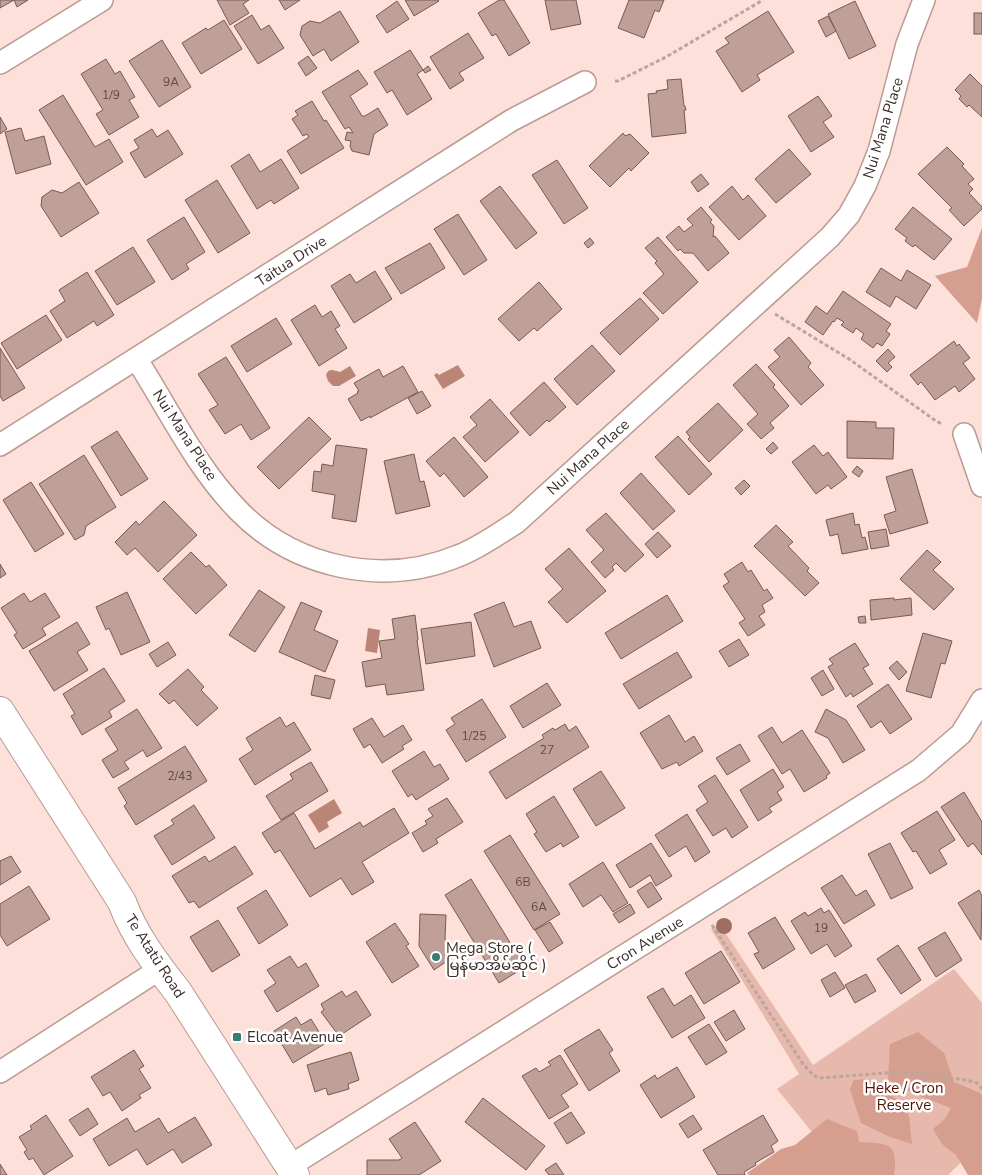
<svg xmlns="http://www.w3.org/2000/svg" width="982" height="1175" font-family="'Nunito Sans','Noto Sans Myanmar',sans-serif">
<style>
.green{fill:#e6b9ac}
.forest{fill:#d59e8e}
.water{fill:#ba8576}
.building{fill:#bf9f96;stroke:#775b53}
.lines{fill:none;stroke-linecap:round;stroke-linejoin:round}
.street-casing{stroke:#ba9a91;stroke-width:24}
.secondary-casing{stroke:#ba9a91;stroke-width:30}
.path{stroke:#bca59f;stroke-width:3;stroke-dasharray:4 2.5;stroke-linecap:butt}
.street{stroke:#fff;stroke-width:21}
.secondary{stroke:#fff;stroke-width:28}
.tree{fill:#9e6e62}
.poi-dot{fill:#367d75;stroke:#fff;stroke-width:2}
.labels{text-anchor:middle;stroke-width:5;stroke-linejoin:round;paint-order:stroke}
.number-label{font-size:12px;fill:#5c4a46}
.street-label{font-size:15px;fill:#3b2e2b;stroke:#fff}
.poi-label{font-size:15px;fill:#3b2e2b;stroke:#fff;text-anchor:start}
.park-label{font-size:15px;fill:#521100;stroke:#fff}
</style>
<rect width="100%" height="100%" fill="#fce0d9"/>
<polygon class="green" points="720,925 813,1065 954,969 982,1003 982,1142 948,1175 847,1175 777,1089 799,1074 711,929"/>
<g class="forest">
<polygon points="982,228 982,299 977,323 935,276 967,267"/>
<polygon points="918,1032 944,1053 954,1082 980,1093 982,1096 982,1175 968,1175 956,1155 942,1144 933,1129 944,1120 951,1108 917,1095 888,1080 890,1044"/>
<polygon points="867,1079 889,1091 909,1116 912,1144 890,1137 861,1123 850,1089 854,1080"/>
<path d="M827,1119L857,1131L859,1142C887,1144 899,1141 894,1175H749L747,1173L781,1149L795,1145Z"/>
</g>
<g class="water">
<polygon points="458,365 465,376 443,389 434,375 437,373 439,375"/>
<path d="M350,366L356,376L339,386H333L328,381L326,375C329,367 334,371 340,372Z"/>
<polygon points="368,628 380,630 377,653 365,651"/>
<polygon points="334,799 342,813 327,822 329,827 319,833 308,815"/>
</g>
<g class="building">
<polygon points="0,0 28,0 17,7 14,0 0,8"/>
<polygon points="217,0 249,0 243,4 249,13 230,25"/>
<polygon points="279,0 300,0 285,10"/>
<polygon points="405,0 438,0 439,1 414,16"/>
<polygon points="499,0 504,0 530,43 509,56 496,34 492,36 478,13"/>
<polygon points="545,0 576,0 581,24 551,30"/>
<polygon points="629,0 664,0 659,12 655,10 644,38 618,28"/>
<polygon points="397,1 409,19 387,33 376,16"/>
<polygon points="855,1 876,46 849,59 828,14"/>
<polygon points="340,11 359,42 331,61 324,49 313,56 300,35 302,26 310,21 320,23"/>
<polygon points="768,11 794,52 757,75 760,80 742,92 716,51 729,43 725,38"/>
<rect x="974" y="13" width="8" height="21"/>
<polygon points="252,15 261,30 269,25 284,48 258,64 234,26"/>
<polygon points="828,16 836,31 826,37 818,21"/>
<polygon points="224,20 242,49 201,74 182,43 206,28 208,30"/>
<polygon points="468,33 484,58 459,73 464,80 450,89 430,57"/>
<polygon points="162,40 191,87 159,107 129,61"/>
<polygon points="410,50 423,70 417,74 432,99 407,115 392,90 387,93 374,72"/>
<polygon points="308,56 317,68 306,76 298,63"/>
<polygon points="106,59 115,74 120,71 135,97 129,100 139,117 109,135 96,114 103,110 81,74"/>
<polygon points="428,66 431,70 425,73 423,70"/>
<polygon points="358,70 368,84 350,96 362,116 365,116 378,108 388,125 374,134 369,155 352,151 350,146 351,141 345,140 347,132 353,133 349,127 345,129 322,92"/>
<polygon points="970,74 982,86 982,117 969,105 967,107 959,99 961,96 955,90"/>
<polygon points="681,79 684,106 685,106 686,110 684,110 686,133 652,137 648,94 657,93 656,91 668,89 667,80"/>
<polygon points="63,95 95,147 109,139 123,162 86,185 39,110"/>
<polygon points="818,96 832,116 823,122 834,137 811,152 788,116"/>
<polygon points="312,101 324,121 326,120 344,148 301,174 287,151 309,137 307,134 303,136 292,119 298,115 295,111"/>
<polygon points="0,117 7,129 0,134"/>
<polygon points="21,128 25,141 44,136 51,164 16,174 5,132"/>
<polygon points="152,129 157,137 168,130 183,154 145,178 130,153 139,148 134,140"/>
<polygon points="623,133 625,136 630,134 649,153 631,171 629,168 610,187 589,166"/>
<polygon points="947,147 964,164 962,166 974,179 968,184 973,189 969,193 982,207 982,209 964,226 949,210 952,208 918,174"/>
<polygon points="789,149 811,174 776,203 755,179"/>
<polygon points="249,154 260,172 281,159 299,188 274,204 271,200 257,209 231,166"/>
<polygon points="557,160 588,208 564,224 532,175"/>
<polygon points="701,174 709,184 698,192 691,182"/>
<polygon points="217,180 250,233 218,253 185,200"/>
<polygon points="79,182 99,213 61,237 41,206 42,197 52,190 62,193"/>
<polygon points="500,186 537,233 516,249 480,201"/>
<polygon points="732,186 743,200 748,195 766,216 739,240 709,207"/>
<polygon points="701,207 712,220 710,222 714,226 713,237 715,236 729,253 708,271 693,253 684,253 680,249 678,251 666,237 679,226 684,232 693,225 687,219"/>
<polygon points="913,207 952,239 934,260 915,245 913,247 905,241 907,238 895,229"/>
<polygon points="458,214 487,260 464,275 434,229"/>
<polygon points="184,217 205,252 186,264 189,269 172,280 147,240"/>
<polygon points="658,237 698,282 663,314 643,293 664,274 655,263 657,261 645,248"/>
<polygon points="590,238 594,243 588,248 584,243"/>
<polygon points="430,243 445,268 401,294 385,268"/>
<polygon points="133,247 155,282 117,305 95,271"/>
<polygon points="881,268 901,281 907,270 931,285 916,309 896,296 890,307 866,292"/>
<polygon points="375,271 392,299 354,323 331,286 350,274 356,283"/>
<polygon points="87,272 114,315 97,326 94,321 67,338 50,311 65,301 59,290"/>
<polygon points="539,282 562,309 537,331 534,328 519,341 498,319"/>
<polygon points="843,291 891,324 886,331 890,334 882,346 877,343 873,348 861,339 864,334 856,328 853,333 841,325 844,322 837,318 834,322 833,321 823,335 805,322 816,306 827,314"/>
<polygon points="640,298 659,319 620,355 600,333"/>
<polygon points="315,305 322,317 331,311 340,326 335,329 347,348 319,366 291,320"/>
<polygon points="46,315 62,340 17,369 1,343"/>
<polygon points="276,318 292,344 247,372 231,346"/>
<polygon points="789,337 811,363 808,367 824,385 801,405 768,367 780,357 774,350"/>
<polygon points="954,341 957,346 959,344 970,358 963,363 975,379 959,392 955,386 935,400 921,382 918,385 910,375"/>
<polygon points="592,345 615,371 577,405 554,379"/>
<polygon points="0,348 25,388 3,401 0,396"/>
<polygon points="888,349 895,357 888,363 892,367 887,372 876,361"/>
<polygon points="226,357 270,428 251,440 241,424 225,434 209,410 218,405 198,374"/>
<polygon points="756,364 775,385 773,387 789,406 770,423 774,428 761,439 747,424 758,414 733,385"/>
<polygon points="403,366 418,392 370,418 370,416 361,421 348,399 358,393 357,392 359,391 354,383 379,369 383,377"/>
<polygon points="544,382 566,407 549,422 547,420 530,436 510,413"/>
<polygon points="422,391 431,406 417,414 408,398"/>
<polygon points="490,399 519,432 485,462 463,437 477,425 470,417"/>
<polygon points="718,403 743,430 709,462 688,439 690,437 686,432"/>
<polygon points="309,417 331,439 279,489 257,467"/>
<polygon points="847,421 876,422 876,428 894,428 893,459 847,458"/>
<polygon points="117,431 148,479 121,496 91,447"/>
<polygon points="678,436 712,474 689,495 655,457"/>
<polygon points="454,437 488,477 464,497 444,473 440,477 426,461"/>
<polygon points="773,442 778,448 771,454 766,449"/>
<polygon points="336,445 367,449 356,522 332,518 335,495 312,491 314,471 321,472 322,464 333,466"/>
<polygon points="814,445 823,456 828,452 847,477 831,489 828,485 816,494 792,462"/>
<polygon points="414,454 420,482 424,481 430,506 396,514 384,461"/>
<polygon points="84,455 116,507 86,526 84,535 75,540 39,484"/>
<polygon points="857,466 863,471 859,477 852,472"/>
<polygon points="912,469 928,523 890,534 884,515 896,511 886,477"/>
<polygon points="641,473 675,511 653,530 620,493"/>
<polygon points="744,480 750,486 741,495 735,488"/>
<polygon points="31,482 64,534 35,552 3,500"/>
<polygon points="164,501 197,535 158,572 135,548 127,555 115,542 136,521 139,525"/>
<polygon points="606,513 644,555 625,572 616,563 612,567 614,570 605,578 591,562 604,550 586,530"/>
<polygon points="853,513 855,525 859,524 862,538 865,537 868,549 842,554 838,534 830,536 826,520"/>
<polygon points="776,525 793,542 788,546 809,568 807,571 819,583 805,596 754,546"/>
<polygon points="886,529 889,546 871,549 868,532"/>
<polygon points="658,532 671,546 657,558 645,544"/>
<polygon points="569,548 606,591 567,623 548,602 563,589 545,569"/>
<polygon points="927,550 941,562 933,570 954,589 934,610 900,579"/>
<polygon points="191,552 206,567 209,565 227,585 196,614 163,579"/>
<polygon points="742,562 748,572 751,570 764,591 767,589 773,598 762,605 765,612 759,616 765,625 748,636 739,623 745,619 723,586 729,582 724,574"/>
<polygon points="0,564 6,574 0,578"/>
<polygon points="259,590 285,607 255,652 229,635"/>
<polygon points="127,592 150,642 121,655 109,628 106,630 96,607"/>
<polygon points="24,593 30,602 45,593 60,617 42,628 46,635 23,649 14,635 17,633 1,608"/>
<polygon points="667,595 683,621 621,659 605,633"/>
<polygon points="894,598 894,600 911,598 912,615 871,620 870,600"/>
<polygon points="301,602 322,611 314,630 338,641 325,672 279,652"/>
<polygon points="504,602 514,627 531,621 541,648 494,667 474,614"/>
<polygon points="415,615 418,640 417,640 424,690 387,695 385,684 366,687 362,662 382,658 379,641 395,639 392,619"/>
<polygon points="865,616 866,623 859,623 858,617"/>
<polygon points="77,622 90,644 77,652 88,670 54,691 29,651"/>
<polygon points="471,622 475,656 426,664 421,629"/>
<polygon points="923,633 952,641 945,664 941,663 931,698 906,691"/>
<polygon points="739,639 749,655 729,667 719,651"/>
<polygon points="168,642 176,655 157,667 149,654"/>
<polygon points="855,643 869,665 863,668 873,684 853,697 851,693 846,697 828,667 833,664 829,659"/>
<polygon points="677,652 692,677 639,709 623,684"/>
<polygon points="897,661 907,672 899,680 889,668"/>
<polygon points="104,668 125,701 109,711 112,717 82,735 71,716 75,714 63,694"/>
<polygon points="188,669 204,687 201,690 218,708 197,726 174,700 169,704 159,694"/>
<polygon points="823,670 834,689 822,696 811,678"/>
<polygon points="315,675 335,680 330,699 311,695"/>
<polygon points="547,683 561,705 523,728 510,706"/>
<polygon points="888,684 912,719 890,734 881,721 871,728 857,706"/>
<polygon points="482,699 506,737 466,762 446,730 455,724 451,718"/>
<polygon points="137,709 162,748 147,757 143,750 124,762 129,769 113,778 102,760 118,750 105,729"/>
<polygon points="826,709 846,720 865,750 843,763 828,738 815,732"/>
<polygon points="669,715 685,742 694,736 703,751 679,766 677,762 662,769 640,733"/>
<polygon points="280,717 286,727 294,722 311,750 255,785 239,759 253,750 246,738"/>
<polygon points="372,718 384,737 403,725 412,740 402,746 404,749 382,763 370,744 364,748 353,729"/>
<polygon points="565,724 569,731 576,726 589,747 506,799 489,772 544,738 542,735 553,728 555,730"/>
<polygon points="772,727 782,743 802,730 830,773 826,776 827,778 804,792 790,769 782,774 758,736"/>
<polygon points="740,744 750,761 727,775 716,758"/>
<polygon points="185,746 207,781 136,825 124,806 127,803 118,788"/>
<polygon points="424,751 434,767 440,764 449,779 416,800 412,794 408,797 392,771"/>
<polygon points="311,762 328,791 281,820 266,796 293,779 290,774"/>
<polygon points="773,769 784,787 777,792 782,800 769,808 772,812 758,821 740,790"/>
<polygon points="601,771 625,808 596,826 573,789"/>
<polygon points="715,775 748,827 732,838 726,828 713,836 696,810 708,802 698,786"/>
<polygon points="964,792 982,822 982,855 973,843 968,847 941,807"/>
<polygon points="554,796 579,837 563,847 561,843 546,852 534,834 537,832 526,814"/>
<polygon points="447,798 463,822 436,839 438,843 423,852 412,833 427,824 425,821 433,816 428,809"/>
<polygon points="194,805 215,838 172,865 154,836 174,824 171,820"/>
<polygon points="394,808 409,833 362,862 374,882 352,895 341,878 310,897 280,850 275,853 262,833 294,813 315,849 360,822 363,827"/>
<polygon points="937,811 955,840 939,850 947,864 930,874 916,851 913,852 901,833"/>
<polygon points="687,814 710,852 695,862 686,846 669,857 655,835"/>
<polygon points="510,835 560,914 534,930 484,851"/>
<polygon points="651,843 672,876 656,886 650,875 630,888 616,865"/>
<polygon points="890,843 913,888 891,899 868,854"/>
<polygon points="235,846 253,874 199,908 194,901 189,903 172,876 205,856 209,862"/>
<polygon points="11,856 21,872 0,885 0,861"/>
<polygon points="603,862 628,903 613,912 601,895 583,907 569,884"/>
<polygon points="842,875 856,896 866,890 875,905 844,924 821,888"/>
<polygon points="471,879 525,967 499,983 445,895"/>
<polygon points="651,882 662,899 648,908 637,891"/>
<polygon points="29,886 50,919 7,946 0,935 0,904"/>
<polygon points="266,890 288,925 259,944 237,908"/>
<polygon points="979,890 982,896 981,940 958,903"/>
<polygon points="630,904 635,913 619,923 613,914"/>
<polygon points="821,908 824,913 829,910 852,946 835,957 827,944 811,954 791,921 805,912 808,916"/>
<polygon points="420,914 446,915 445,939 456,955 434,970 419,946"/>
<polygon points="775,917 795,949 763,969 754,954 759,952 748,933"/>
<polygon points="218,920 240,955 212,972 190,937"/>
<polygon points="550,922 563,943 549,952 535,930"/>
<polygon points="395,923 409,944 406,946 419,966 392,983 366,942"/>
<polygon points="945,932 962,960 936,977 918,948"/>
<polygon points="898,945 921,980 901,994 877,959"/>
<polygon points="721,951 740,982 704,1004 685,973"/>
<polygon points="290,956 298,968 306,963 319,986 277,1012 264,991 276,983 267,970"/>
<polygon points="835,972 845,988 830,997 821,980"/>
<polygon points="866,974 876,991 855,1003 845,985"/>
<polygon points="663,988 674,1006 691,995 705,1018 672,1038 647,997"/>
<polygon points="342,991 346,997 356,991 371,1015 339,1036 321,1012 324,1010 321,1004"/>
<polygon points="734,1010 745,1029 726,1041 714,1022"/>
<polygon points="296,1017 301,1025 311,1019 326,1043 293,1063 274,1031"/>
<polygon points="709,1024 727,1052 706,1065 688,1037"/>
<polygon points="599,1029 613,1050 609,1053 620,1071 589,1091 564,1050"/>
<polygon points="134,1050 144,1066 139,1069 151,1088 139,1095 141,1098 122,1111 110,1092 103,1096 91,1077"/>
<polygon points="351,1052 359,1080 348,1084 349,1089 328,1095 326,1088 315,1092 307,1065"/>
<polygon points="560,1055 578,1084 561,1095 569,1107 549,1119 522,1076 536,1068 539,1072 551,1065 548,1062"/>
<polygon points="677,1067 695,1097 661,1118 640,1085 655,1075 657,1079"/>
<polygon points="483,1098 545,1146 526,1170 465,1122"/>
<polygon points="88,1108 98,1124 80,1136 69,1120"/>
<polygon points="571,1112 585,1133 567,1144 554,1123"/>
<polygon points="46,1115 73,1156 44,1175 33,1158 29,1160 24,1152 27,1150 19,1137 32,1129 30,1126"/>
<polygon points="693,1115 702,1129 688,1138 679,1124"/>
<polygon points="763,1115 778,1141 771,1146 774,1152 755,1163 756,1165 744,1172 745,1175 718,1175 703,1150"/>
<polygon points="195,1117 212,1145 182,1163 173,1149 147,1165 137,1149 109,1166 93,1139 127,1118 135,1132 159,1118 168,1133"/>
<polygon points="415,1122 441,1161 419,1175 367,1175 367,1160 399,1160 402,1158 389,1139"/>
<polygon points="556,1163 564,1175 549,1175 545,1170"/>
<polygon points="0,1164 7,1175 0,1175"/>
</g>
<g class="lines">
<defs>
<g id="street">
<polyline points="0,63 102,0"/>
<path d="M137,360C169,410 196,467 238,510C294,568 383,587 458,556C479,548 498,534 517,522L830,237L849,215L865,186L879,151L907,44L924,0"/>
<polyline points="964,434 982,486"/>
<polyline points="0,445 512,120 585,82"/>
<polyline points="0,1072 160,969"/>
<polyline points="290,1166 919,770 961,734 982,700"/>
</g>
<path id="secondary" d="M0,711L122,902C134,935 156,964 178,992L295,1175"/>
</defs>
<use href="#street" class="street-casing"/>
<use href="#secondary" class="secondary-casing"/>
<g class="path">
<polyline points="615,81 618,81 666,57 763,0"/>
<polyline points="775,314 849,359 936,421 942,424"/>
<polyline points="712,925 803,1064 813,1075 819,1078 898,1072 967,1080 977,1083 982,1089"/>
</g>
<use href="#street" class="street"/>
<use href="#secondary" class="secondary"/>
</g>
<circle class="tree" cx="724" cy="926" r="8"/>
<g class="poi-dot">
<circle cx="436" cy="957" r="5"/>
<rect x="232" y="1032" width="10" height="10" rx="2.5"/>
</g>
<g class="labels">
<g class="number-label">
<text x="171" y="86">9A</text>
<text x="111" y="99">1/9</text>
<text x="474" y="740">1/25</text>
<text x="547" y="754">27</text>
<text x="180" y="780">2/43</text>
<text x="523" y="886">6B</text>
<text x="539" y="911">6A</text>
<text x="821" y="932">19</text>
</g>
<g class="street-label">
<text transform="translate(883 128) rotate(-73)" y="5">Nui Mana Place</text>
<text transform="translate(291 261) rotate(-33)" y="5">Taitua Drive</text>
<text transform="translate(185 435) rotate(57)" y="5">Nui Mana Place</text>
<text transform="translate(588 457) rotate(-42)" y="5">Nui Mana Place</text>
<text transform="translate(645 943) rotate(-32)" y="5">Cron Avenue</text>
<text transform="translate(155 956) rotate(57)" y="5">Te Atatū Road</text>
</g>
<g class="poi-label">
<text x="446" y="953">Mega Store (<tspan x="446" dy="17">မြန်မာအိမ်ဆိုင် )</tspan></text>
<text x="247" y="1042">Elcoat Avenue</text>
</g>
<g class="park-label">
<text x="904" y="1093">Heke / Cron<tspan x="904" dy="17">Reserve</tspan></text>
</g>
</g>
</svg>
